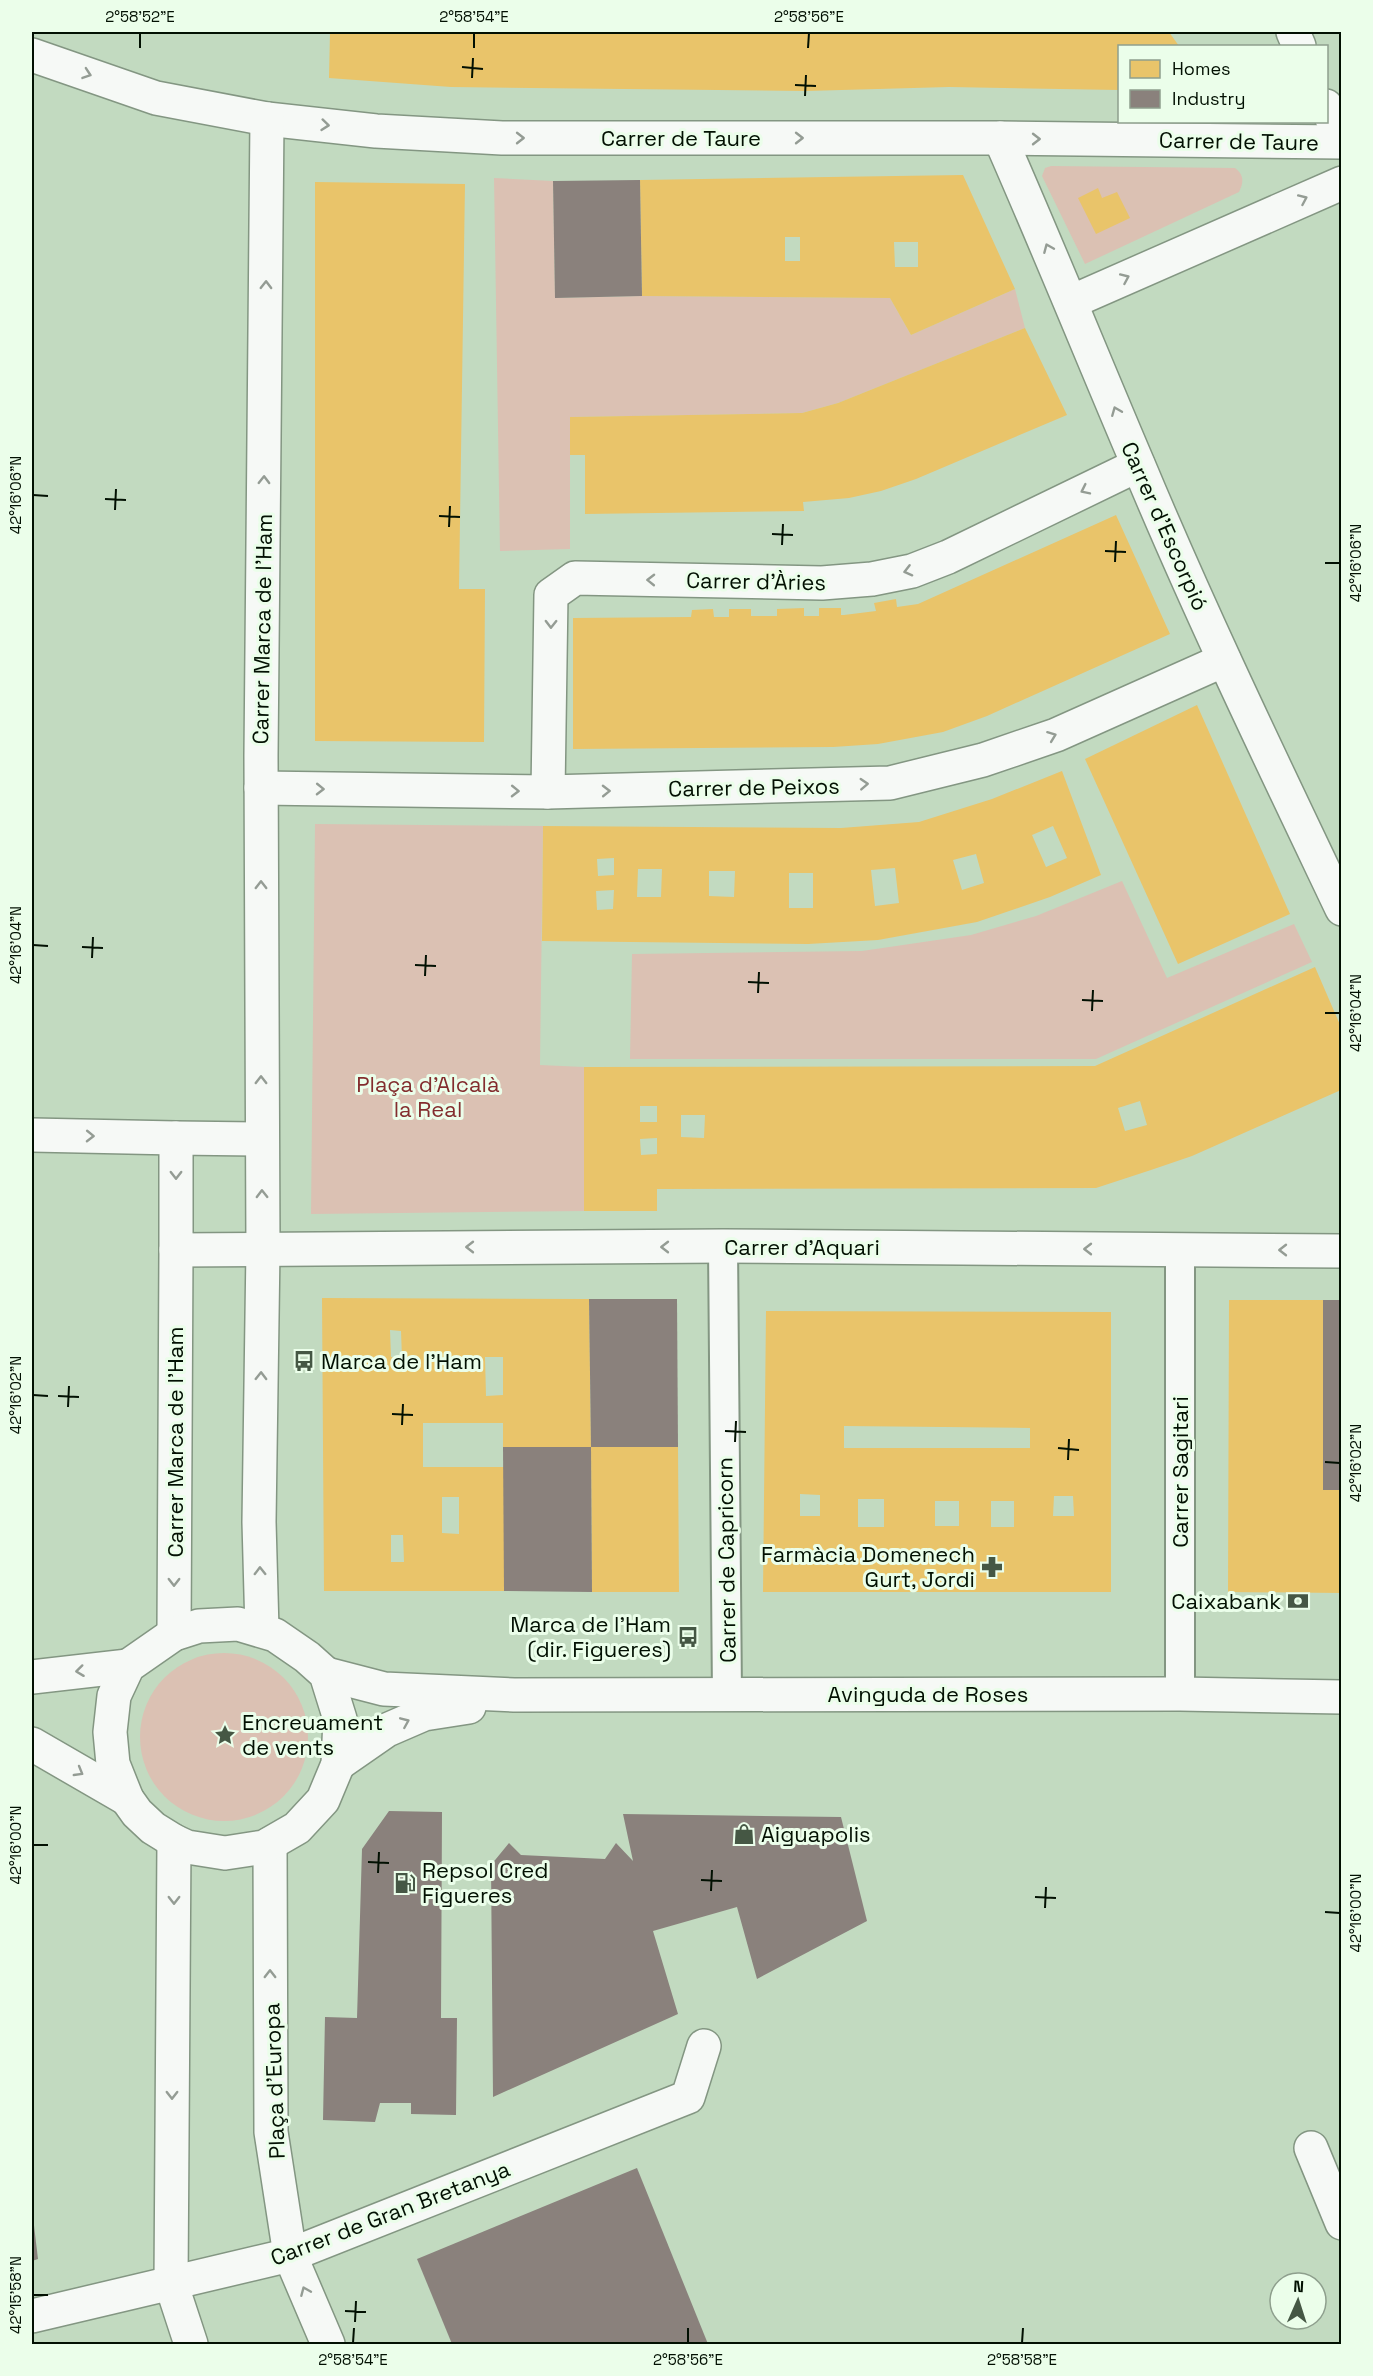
<svg xmlns="http://www.w3.org/2000/svg" width="1373" height="2376" font-family="'Space Grotesk',sans-serif">
<style>
.green{fill:#dbc1b3}
.homes{fill:#e9c46a;fill-rule:evenodd}
.industry{fill:#8a817c}
.lines{fill:none;stroke-linecap:round;stroke-linejoin:round}
.pedestrian-casing{stroke:#839682;stroke-width:32}
.minor-casing{stroke:#839682;stroke-width:36}
.secondary-casing{stroke:#839682;stroke-width:36}
.pedestrian{stroke:#f6f9f6;stroke-width:28}
.minor{stroke:#f6f9f6;stroke-width:33}
.secondary{stroke:#f6f9f6;stroke-width:33}
.oneway{stroke:#949c94}
.ticks{fill:none;stroke:#021002;stroke-width:2}
.labels{text-anchor:middle;stroke-width:6;stroke-linejoin:round;paint-order:stroke}
.street-label{font-size:22px;fill:#021002;stroke:#ebfeea}
.park-label{font-size:22px;fill:#832d2e;stroke:#ebfeea}
.poi-label{font-size:22px;fill:#021002;stroke:#ebfeea;text-anchor:start}
.neatline{fill:none;stroke:#021002;stroke-width:2}
.ticks-label{font-size:15px;text-anchor:middle;fill:#021002}
</style>
<rect width="100%" height="100%" fill="#c2dac0"/>
<g class="green">
<path d="M1051,166L1235,168C1244,175 1244,182 1239,192L1085,264L1042,176L1045,168Z"/>
<polygon points="494,178 553,181 555,298 642,296 890,298 911,335 1015,289 1025,328 838,403 802,413 570,417 570,549 500,551"/>
<polygon points="315,824 543,826 540,1065 584,1067 584,1211 311,1214"/>
<polygon points="1122,881 1167,978 1294,924 1312,962 1096,1059 630,1059 632,954 862,951 971,935 1036,916"/>
<circle cx="224" cy="1737" r="84"/>
</g>
<g class="homes">
<polygon points="330,32 1169,32 1179,46 1119,46 1119,90 949,87 806,91 451,87 329,78"/>
<path d="M963,175L1015,289L911,335L890,298L642,296L640,180ZM785,237H800V261H785ZM894,242H918V267H895Z"/>
<polygon points="315,182 465,184 459,589 485,589 484,742 315,741"/>
<polygon points="1098,188 1102,198 1117,192 1130,218 1096,234 1078,198"/>
<polygon points="1025,328 1067,415 916,479 881,491 849,498 803,502 804,511 585,514 585,455 570,455 570,417 802,413 838,403"/>
<polygon points="1116,515 1170,634 987,716 943,732 878,744 833,747 573,749 573,618 691,617 692,610 713,609 714,617 729,617 729,609 751,609 751,616 777,616 777,609 804,608 804,616 819,616 819,608 841,608 841,615 844,615 876,611 874,603 896,599 897,607 918,604"/>
<polygon points="1197,705 1290,914 1178,964 1085,759"/>
<path d="M1062,771L1101,875L1050,897L977,922L878,940L808,944L542,941L543,826L841,828L919,822L992,799ZM1053,826L1067,858L1046,867L1032,835ZM976,854L984,883L962,890L953,860ZM614,858V875L598,876L597,859ZM895,868L899,903L875,906L871,870ZM638,869H662L661,897H637ZM709,871H735L734,897L709,896ZM789,873H813V908H789ZM614,890L613,909L597,910L596,891Z"/>
<path d="M1315,967L1341,1027V1090L1192,1156L1151,1170L1096,1188L657,1189V1211H584V1067L1095,1066ZM1140,1101L1147,1125L1125,1131L1118,1108ZM640,1106H657V1122H640ZM681,1115H705L704,1138L681,1137ZM657,1138V1154L641,1155L640,1139Z"/>
<path d="M322,1298L589,1299L591,1447H678L679,1592H592L591,1447H503V1423H423V1467H504V1591H324ZM390,1330L401,1331L402,1358L391,1357ZM485,1357H503V1395L486,1396ZM442,1497H459V1534L442,1533ZM391,1535H403L404,1562H391Z"/>
<polygon points="1229,1300 1323,1300 1323,1490 1341,1490 1341,1593 1228,1592"/>
<path d="M766,1311L1111,1312V1592H763ZM844,1426L1030,1428V1448H844ZM800,1494L820,1495V1516H800ZM1054,1496H1073L1074,1516H1053ZM858,1499H884V1527H858ZM935,1501H959V1526H935ZM991,1501H1014V1527H991Z"/>
</g>
<g class="industry">
<polygon points="640,180 642,296 555,298 553,181"/>
<polygon points="589,1299 677,1299 678,1447 591,1447"/>
<rect x="1323" y="1300" width="19" height="190"/>
<polygon points="503,1447 591,1447 592,1592 504,1591"/>
<polygon points="389,1811 442,1812 441,2018 457,2018 456,2115 411,2114 411,2103 380,2103 375,2122 323,2120 325,2017 357,2018 362,1849"/>
<polygon points="623,1814 841,1817 867,1921 757,1979 737,1907 653,1931 678,2014 493,2097 491,1865 509,1843 521,1855 605,1859 616,1843 633,1861"/>
<polygon points="637,2168 708,2344 452,2344 417,2259"/>
<polygon points="32,2209 38,2259 32,2261"/>
</g>
<g class="lines">
<defs>
<g id="pedestrian">
<polyline points="723,1246 727,1695"/>
<polyline points="1180,1249 1180,1694"/>
</g>
<g id="minor">
<polyline points="1293,32 1299,46"/>
<polyline points="32,55 156,98 267,119 376,131 502,138 1000,138 1342,142"/>
<polyline points="1326,106 1342,139"/>
<path d="M1000,138C1048,247 1092,356 1138,464C1201,615 1272,762 1342,909"/>
<polyline points="1071,302 1342,183"/>
<polyline points="261,788 548,792 890,783 983,760 1056,735 1224,660"/>
<polyline points="548,792 551,595 575,578 822,583 872,579 912,571 948,557 1138,465"/>
<polyline points="32,1135 176,1138"/>
<polyline points="262,1139 176,1138 176,1250 723,1246 1342,1251"/>
<polyline points="262,1630 259,1522 263,1249 261,756 267,119"/>
<polyline points="174,1634 176,1250"/>
<polyline points="174,1841 171,2283 191,2344"/>
<polyline points="270,1844 271,2132 290,2255 328,2344"/>
<polyline points="1311,2148 1342,2223"/>
<polyline points="32,2316 290,2255 688,2097 704,2046"/>
</g>
<g id="secondary">
<polygon points="238,1624 275,1635 307,1657 326,1674 340,1719 338,1764 323,1800 297,1828 264,1847 225,1853 187,1847 174,1841 153,1828 137,1813 127,1799 113,1764 110,1732 114,1696 128,1666 174,1634 199,1626"/>
<polyline points="326,1674 384,1689 514,1695 1180,1694 1342,1697"/>
<polyline points="32,1677 128,1666"/>
<polyline points="32,1744 127,1799"/>
<polyline points="338,1764 387,1730 424,1714 469,1707"/>
</g>
</defs>
<use href="#pedestrian" class="pedestrian-casing"/>
<use href="#minor" class="minor-casing"/>
<use href="#secondary" class="secondary-casing"/>
<use href="#pedestrian" class="pedestrian"/>
<use href="#minor" class="minor"/>
<use href="#secondary" class="secondary"/>
</g>
<defs><path id="oneway-chevron" d="M-2-3.5L2.5 0L-2 3.5" fill="none" stroke-width="1.6" stroke-linecap="round" stroke-linejoin="round" transform="scale(1.5)"/></defs>
<g class="oneway">
<use href="#oneway-chevron" transform="translate(87 74) rotate(19)"/>
<use href="#oneway-chevron" transform="translate(325 125) rotate(6)"/>
<use href="#oneway-chevron" transform="translate(520 138)"/>
<use href="#oneway-chevron" transform="translate(799 138)"/>
<use href="#oneway-chevron" transform="translate(1036 139)"/>
<use href="#oneway-chevron" transform="translate(1303 199) rotate(-24)"/>
<use href="#oneway-chevron" transform="translate(1048 248) rotate(-113)"/>
<use href="#oneway-chevron" transform="translate(1125 278) rotate(-24)"/>
<use href="#oneway-chevron" transform="translate(266 285) rotate(-89)"/>
<use href="#oneway-chevron" transform="translate(1116 411) rotate(-112)"/>
<use href="#oneway-chevron" transform="translate(264 480) rotate(-89)"/>
<use href="#oneway-chevron" transform="translate(1085 490) rotate(154)"/>
<use href="#oneway-chevron" transform="translate(908 571) rotate(166)"/>
<use href="#oneway-chevron" transform="translate(651 580) rotate(-179)"/>
<use href="#oneway-chevron" transform="translate(551 624) rotate(91)"/>
<use href="#oneway-chevron" transform="translate(1052 736) rotate(-21)"/>
<use href="#oneway-chevron" transform="translate(864 784) rotate(-3)"/>
<use href="#oneway-chevron" transform="translate(320 789) rotate(1)"/>
<use href="#oneway-chevron" transform="translate(515 791) rotate(1)"/>
<use href="#oneway-chevron" transform="translate(606 791) rotate(-1)"/>
<use href="#oneway-chevron" transform="translate(261 885) rotate(-90)"/>
<use href="#oneway-chevron" transform="translate(261 1080) rotate(-90)"/>
<use href="#oneway-chevron" transform="translate(90 1136) rotate(1)"/>
<use href="#oneway-chevron" transform="translate(176 1175) rotate(90)"/>
<use href="#oneway-chevron" transform="translate(262 1194) rotate(-91)"/>
<use href="#oneway-chevron" transform="translate(470 1247) rotate(180)"/>
<use href="#oneway-chevron" transform="translate(665 1247) rotate(180)"/>
<use href="#oneway-chevron" transform="translate(1088 1249) rotate(-180)"/>
<use href="#oneway-chevron" transform="translate(1283 1250) rotate(-180)"/>
<use href="#oneway-chevron" transform="translate(261 1376) rotate(-89)"/>
<use href="#oneway-chevron" transform="translate(260 1571) rotate(-91)"/>
<use href="#oneway-chevron" transform="translate(174 1582) rotate(90)"/>
<use href="#oneway-chevron" transform="translate(80 1671) rotate(173)"/>
<use href="#oneway-chevron" transform="translate(405 1722) rotate(-23)"/>
<use href="#oneway-chevron" transform="translate(79 1772) rotate(30)"/>
<use href="#oneway-chevron" transform="translate(174 1900) rotate(90)"/>
<use href="#oneway-chevron" transform="translate(270 1974) rotate(-90)"/>
<use href="#oneway-chevron" transform="translate(172 2095) rotate(90)"/>
<use href="#oneway-chevron" transform="translate(305 2291) rotate(-113)"/>
</g>
<path class="ticks" d="M140,48V33M474,48V33M808,48L809,33M462,67L483,69M472,78L473,58M795,85L816,86M805,96L806,75M33,495L48,496M105,499L126,500M115,510L116,489M439,516L460,517M449,527L450,506M772,534L793,535M782,545L783,524M1105,551L1126,552M1115,562L1116,541M1325,563H1340M33,945L48,946M82,947L103,948M92,958L93,937M415,965L436,966M425,976L426,955M748,982L769,983M758,993L759,972M1082,1000L1103,1001M1092,1011L1093,990M1325,1013H1340M33,1395L48,1396M58,1396L79,1397M68,1407L69,1386M392,1414L413,1415M402,1425L403,1404M725,1431L746,1432M735,1442L736,1421M1058,1448L1079,1450M1068,1460L1069,1439M1325,1462L1340,1463M33,1845H48M368,1862L389,1863M378,1873L379,1852M701,1880L722,1881M711,1891L712,1870M1035,1897L1056,1898M1045,1908L1046,1887M1325,1912L1340,1913M33,2295H48M345,2311L366,2312M355,2322L356,2301M353,2343L354,2328M688,2343V2328M1022,2343L1023,2328"/>
<defs>
<symbol id="bus-bare" viewBox="-9 -9 18 18"><path d="M-5-6H5V4H4V6H2V4H-2V6H-4V4H-5ZM-3.5-4V0h7V-4ZM-3.5 1.2v1.5H-2V1.2ZM2 1.2v1.5H3.5V1.2Z" fill="#455744" stroke="#ebfeea" stroke-width="2.5" paint-order="stroke"/></symbol>
<symbol id="pharmacy-bare" viewBox="-9 -9 18 18"><path d="M-2-6h4v4h4v4h-4v4h-4v-4h-4v-4h4Z" fill="#455744" stroke="#ebfeea" stroke-width="2.5" paint-order="stroke"/></symbol>
<symbol id="bank-bare" viewBox="-9 -9 18 18"><path d="M-6-4H6V4H-6ZM0-2.3a2.3 2.3 0 1 0 0 4.6a2.3 2.3 0 1 0 0-4.6Z" fill="#455744" stroke="#ebfeea" stroke-width="2.5" paint-order="stroke"/></symbol>
<symbol id="sight-bare" viewBox="-9 -9 18 18"><path d="M0-6L1.8-2.2L6-1.7L2.9 1.2L3.7 5.4L0 3.3L-3.7 5.4L-2.9 1.2L-6-1.7L-1.8-2.2Z" fill="#455744" stroke="#ebfeea" stroke-width="2.5" paint-order="stroke"/></symbol>
<symbol id="shop-bare" viewBox="-9 -9 18 18"><path d="M-5-2.5h2.3a2.7 3.5 0 0 1 5.4 0H5L5.5 6h-11ZM-1.5-2.5h3a1.5 2.3 0 0 0-3 0Z" fill="#455744" stroke="#ebfeea" stroke-width="2.5" paint-order="stroke"/></symbol>
<symbol id="fuel-bare" viewBox="-9 -9 18 18"><path d="M-5.5-6h7V0h2V4h1.3V-2.5L3-4.5l.8-.8L6-3V5H2.5V1h-1V6h-7ZM-4.2-4.7v3.2H.2V-4.7Z" fill="#455744" stroke="#ebfeea" stroke-width="2.5" paint-order="stroke"/></symbol>
</defs>
<g fill-rule="evenodd">
<use href="#bus-bare" x="289" y="1346" width="30" height="30"/>
<use href="#pharmacy-bare" x="977" y="1552" width="30" height="30"/>
<use href="#bank-bare" x="1283" y="1586" width="30" height="30"/>
<use href="#bus-bare" x="673" y="1622" width="30" height="30"/>
<use href="#sight-bare" x="210" y="1720" width="30" height="30"/>
<use href="#shop-bare" x="729" y="1819" width="30" height="30"/>
<use href="#fuel-bare" x="390" y="1868" width="30" height="30"/>
</g>
<g class="labels">
<g class="street-label">
<text x="681" y="146">Carrer de Taure</text>
<text transform="translate(1239 141) rotate(1)" y="8">Carrer de Taure</text>
<text transform="translate(1165 526) rotate(66)" y="8">Carrer d'Escorpió</text>
<text transform="translate(756 581) rotate(1)" y="8">Carrer d'Àries</text>
<text transform="translate(262 629) rotate(-89)" y="8">Carrer Marca de l'Ham</text>
<text transform="translate(754 787) rotate(-1)" y="8">Carrer de Peixos</text>
<text x="802" y="1255">Carrer d'Aquari</text>
<text transform="translate(175 1442) rotate(-90)" y="8">Carrer Marca de l'Ham</text>
<text transform="translate(1180 1472) rotate(-90)" y="8">Carrer Sagitari</text>
<text transform="translate(726 1560) rotate(-91)" y="8">Carrer de Capricorn</text>
<text x="928" y="1702">Avinguda de Roses</text>
<text transform="translate(274 2081) rotate(-92)" y="8">Plaça d'Europa</text>
<text transform="translate(390 2213) rotate(-21)" y="8">Carrer de Gran Bretanya</text>
</g>
<g class="park-label">
<text x="428" y="1092">Plaça d'Alcalà<tspan x="428" dy="25">la Real</tspan></text>
</g>
<g class="poi-label">
<text x="321" y="1369">Marca de l'Ham</text>
<text x="975" y="1562" text-anchor="end">Farmàcia Domenech<tspan x="975" dy="25">Gurt, Jordi</tspan></text>
<text x="1281" y="1609" text-anchor="end">Caixabank</text>
<text x="671" y="1632" text-anchor="end">Marca de l'Ham<tspan x="671" dy="25">(dir. Figueres)</tspan></text>
<text x="242" y="1730">Encreuament<tspan x="242" dy="25">de vents</tspan></text>
<text x="761" y="1842">Aiguapolis</text>
<text x="422" y="1878">Repsol Cred<tspan x="422" dy="25">Figueres</tspan></text>
</g>
</g>
<rect width="1373" height="2376" fill="none" stroke="#ebfeea" stroke-width="66"/>
<rect x="1118" y="45" width="210" height="78" fill="#ebfeea" stroke="#8e9f8d" stroke-width="1.5"/>
<rect x="1130" y="60" width="30" height="18" fill="#e9c46a" stroke="#8e9f8d" stroke-width="1.5"/>
<text x="1172" y="75" font-size="18" fill="#021002">Homes</text>
<rect x="1130" y="90" width="30" height="18" fill="#8a817c" stroke="#8e9f8d" stroke-width="1.5"/>
<text x="1172" y="105" font-size="18" fill="#021002">Industry</text>
<g transform="translate(1298 2301) rotate(3)"><circle r="28" fill="#ebfeea" stroke="#8e9f8d" stroke-width="1.5"/>
<path d="M0-4.5L10 22L0 15L-10 22Z" fill="#455744"/>
<text y="-9" font-size="16" font-weight="bold" text-anchor="middle" fill="#021002">N</text>
</g>
<rect x="33" y="33" width="1307" height="2310" class="neatline"/>
<g class="ticks-label">
<text x="140" y="22">2°58'52"E</text>
<text x="474" y="22">2°58'54"E</text>
<text x="809" y="22">2°58'56"E</text>
<text transform="translate(16 495) rotate(-90)" y="5">42°16'06"N</text>
<text transform="translate(1356 563) rotate(-90)" y="5">42°16'06"N</text>
<text transform="translate(16 945) rotate(-90)" y="5">42°16'04"N</text>
<text transform="translate(1356 1013) rotate(-90)" y="5">42°16'04"N</text>
<text transform="translate(16 1395) rotate(-90)" y="5">42°16'02"N</text>
<text transform="translate(1356 1463) rotate(-90)" y="5">42°16'02"N</text>
<text transform="translate(16 1845) rotate(-90)" y="5">42°16'00"N</text>
<text transform="translate(1356 1913) rotate(-90)" y="5">42°16'00"N</text>
<text transform="translate(16 2295) rotate(-90)" y="5">42°15'58"N</text>
<text x="353" y="2365">2°58'54"E</text>
<text x="688" y="2365">2°58'56"E</text>
<text x="1022" y="2365">2°58'58"E</text>
</g>
</svg>
